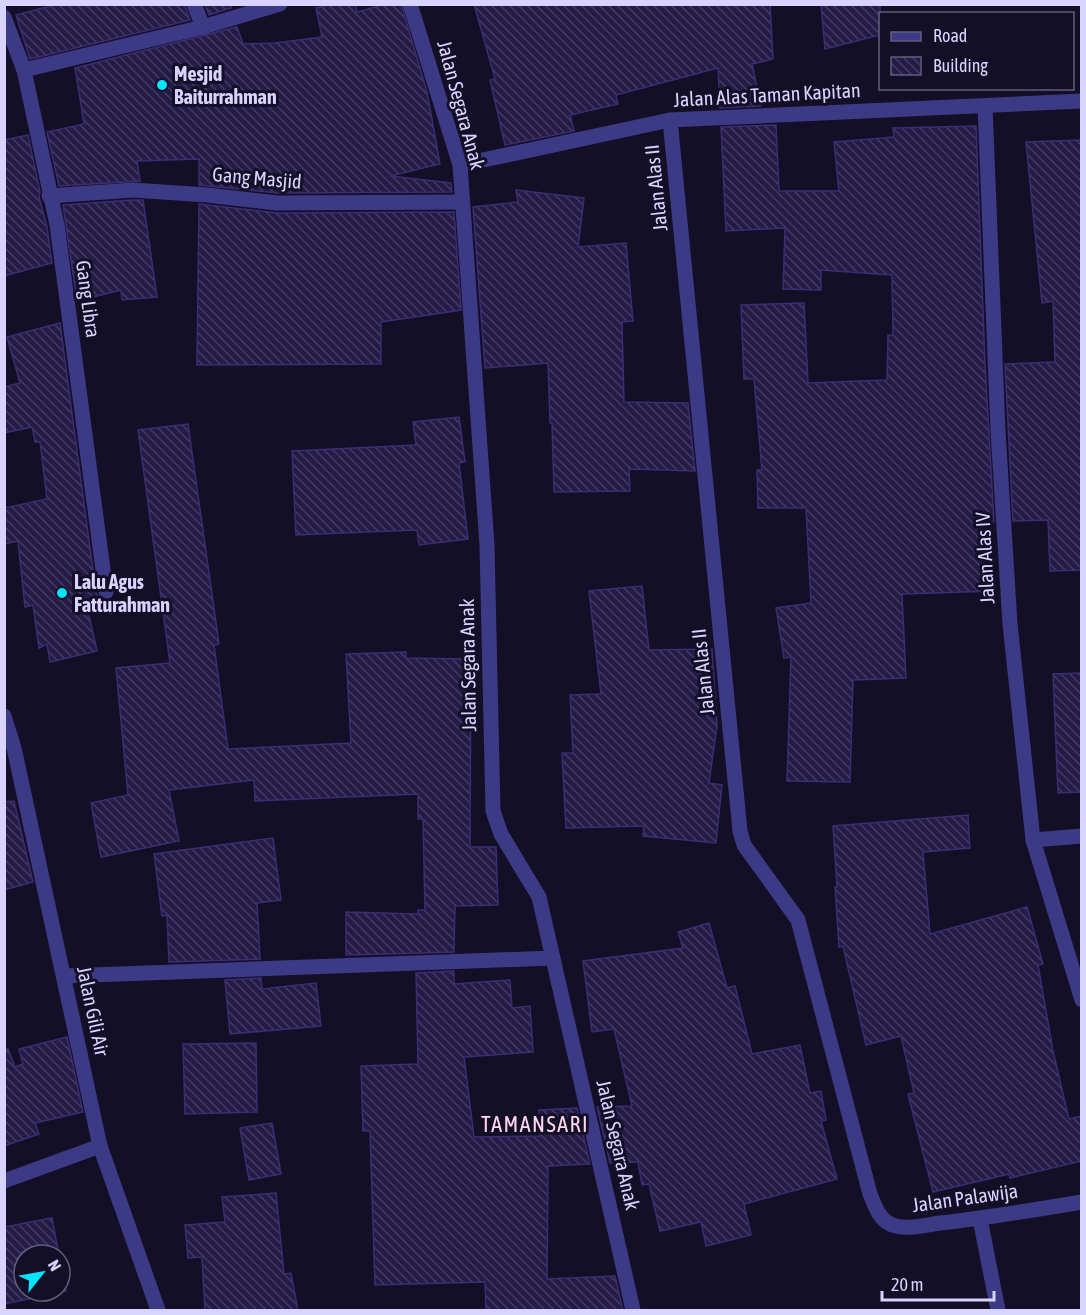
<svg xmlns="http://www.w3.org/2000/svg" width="1086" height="1315" font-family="'Asap Condensed',sans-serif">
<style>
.building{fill:url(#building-back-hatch);stroke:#3b2d73;stroke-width:1.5}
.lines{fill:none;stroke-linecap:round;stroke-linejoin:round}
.minor{stroke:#3d3a85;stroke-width:15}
.poi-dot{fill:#00e5ff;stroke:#130f26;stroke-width:2}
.labels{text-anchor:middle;stroke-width:6;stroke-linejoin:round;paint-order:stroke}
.poi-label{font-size:20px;font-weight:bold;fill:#d9d4ff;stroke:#130f26;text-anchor:start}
.street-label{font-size:20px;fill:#d9d4ff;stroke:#130f26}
.quarter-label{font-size:22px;letter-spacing:1.5px;fill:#ffd6f0;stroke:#130f26}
</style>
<defs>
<pattern id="building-back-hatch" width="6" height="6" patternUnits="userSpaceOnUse" patternTransform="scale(1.5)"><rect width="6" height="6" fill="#241b47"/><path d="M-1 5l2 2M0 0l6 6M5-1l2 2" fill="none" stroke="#433b63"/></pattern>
</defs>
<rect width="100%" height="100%" fill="#130f26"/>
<g class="building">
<polygon points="58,4 184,4 190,20 30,59 16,15"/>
<polygon points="205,4 230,4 231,8 209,15"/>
<polygon points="333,4 355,4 357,12 386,4 401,4 427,92 440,164 390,176 451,183 452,192 278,193 199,185 199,159 137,161 140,181 59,186 47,132 84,124 75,68 237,27 243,44 275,43 322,37 316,8"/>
<polygon points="474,4 770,4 773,59 752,64 761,106 720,108 718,68 616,95 618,104 570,115 574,131 505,145 490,80 495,79"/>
<polygon points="821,4 880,4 880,35 825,49"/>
<polygon points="776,125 779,191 839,191 834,142 894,137 893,128 976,126 985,364 994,522 990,523 993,591 902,594 906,678 853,680 850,782 787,781 791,657 784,658 776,608 811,603 806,508 758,508 757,470 762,470 754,379 744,379 741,305 804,303 808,383 887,380 888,335 893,335 892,275 821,270 821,290 783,289 785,228 726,231 721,127"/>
<polygon points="28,135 40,192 39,197 47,227 52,263 4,276 4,140"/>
<polygon points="1081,140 1082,570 1050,571 1048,520 1013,521 1005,364 1055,362 1053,301 1042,303 1026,142"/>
<polygon points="516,190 584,198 578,247 626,243 633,321 622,322 624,402 688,403 695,471 629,469 630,491 554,492 552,423 550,423 548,363 485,368 473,207 518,202"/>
<polygon points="133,200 143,200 157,297 122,300 121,290 77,301 63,205"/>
<polygon points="199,204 277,213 454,212 461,310 381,322 381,364 197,365"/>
<polygon points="60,323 96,593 101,600 103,608 88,611 97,651 50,662 47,644 39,648 33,605 25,607 18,541 4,544 4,508 47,499 40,442 35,442 32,427 4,433 4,387 20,383 7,337"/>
<polygon points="459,417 465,462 459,463 468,539 419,545 417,530 296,535 292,451 416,445 413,422"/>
<polygon points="188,424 219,644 214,645 228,749 351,743 346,654 406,652 406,658 471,659 470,847 496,847 498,905 455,906 454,952 346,955 346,912 418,914 418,910 425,910 423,819 418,819 418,794 255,801 254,780 169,790 179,841 101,857 91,803 128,795 116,668 170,663 138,430"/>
<polygon points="642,586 649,650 712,649 717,726 709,783 722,785 716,843 643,836 644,826 566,828 562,753 573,753 570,695 601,694 589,591"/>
<polygon points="1082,673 1082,792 1058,793 1053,674"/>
<polygon points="14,801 33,882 4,890 4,802"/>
<polygon points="968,815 970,848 923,852 930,934 1027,907 1043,964 1038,965 1053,1051 1069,1119 1082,1116 1082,1161 1010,1178 1009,1174 933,1192 908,1094 914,1093 901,1036 866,1045 843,946 839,947 835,887 837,887 833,826"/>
<polygon points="273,838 281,900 257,903 260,959 169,962 167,915 162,916 154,854"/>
<polygon points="709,923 727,988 735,986 752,1054 800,1045 810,1093 821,1091 826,1120 821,1121 837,1179 744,1204 751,1235 706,1246 701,1222 660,1231 649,1184 642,1185 638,1162 610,1163 597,1107 632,1106 614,1029 592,1032 583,961 683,948 678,932"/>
<polygon points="454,971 454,984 510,980 512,1008 530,1006 533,1052 464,1057 474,1137 540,1136 539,1110 577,1108 590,1164 548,1166 547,1279 615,1276 623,1311 486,1311 485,1282 375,1285 370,1131 363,1131 361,1066 418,1064 416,973"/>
<polygon points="261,978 262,989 316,983 321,1026 230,1034 225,980"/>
<polygon points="67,1037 83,1112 35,1123 39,1134 4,1146 4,1050 8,1049 15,1067 23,1064 19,1049"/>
<polygon points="256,1043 257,1112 185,1114 183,1044"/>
<polygon points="272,1123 281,1174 249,1180 240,1128"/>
<polygon points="276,1193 284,1274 291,1273 298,1311 205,1311 202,1257 188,1258 185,1225 225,1222 222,1197"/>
<polygon points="52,1218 59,1255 24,1255 24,1291 60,1291 60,1259 66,1291 4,1304 4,1227"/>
</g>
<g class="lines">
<g class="minor">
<polyline points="194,4 203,27"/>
<polyline points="410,4 460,165 487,545 493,811 501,834 539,897 633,1310"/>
<polyline points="4,17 24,70 57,225 106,592"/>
<polyline points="24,70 203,27 280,4"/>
<polyline points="985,106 998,431 1010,624 1033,840 1082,1000"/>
<path d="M670,120L740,831L744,845L798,920L870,1194C875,1205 878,1218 890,1224C904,1231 925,1225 940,1223C987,1218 1034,1210 1082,1202"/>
<polyline points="460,165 670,120 1082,101"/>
<polyline points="49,196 133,190 207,195 277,203 462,202"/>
<polyline points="4,716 14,748 100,1146 158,1310"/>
<polyline points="1033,840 1082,836"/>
<polyline points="64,976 553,958"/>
<polyline points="4,1181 100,1146"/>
<polyline points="980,1219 998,1310"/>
</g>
</g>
<g class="poi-dot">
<circle cx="162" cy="85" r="6"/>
<circle cx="62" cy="593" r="6"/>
</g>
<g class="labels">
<g class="poi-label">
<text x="174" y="81">Mesjid<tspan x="174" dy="23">Baiturrahman</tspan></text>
<text x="74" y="589">Lalu Agus<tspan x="74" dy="23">Fatturahman</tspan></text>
</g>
<g class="street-label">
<text transform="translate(767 95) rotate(-3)" y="7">Jalan Alas Taman Kapitan</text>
<text transform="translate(461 105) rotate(75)" y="7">Jalan Segara Anak</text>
<text transform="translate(257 178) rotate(5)" y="7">Gang Masjid</text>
<text transform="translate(656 188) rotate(-96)" y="7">Jalan Alas II</text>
<text transform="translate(88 299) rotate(82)" y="7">Gang Libra</text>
<text transform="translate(985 558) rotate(-93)" y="7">Jalan Alas IV</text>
<text transform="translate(468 665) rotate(-91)" y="7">Jalan Segara Anak</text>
<text transform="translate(703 672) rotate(-96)" y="7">Jalan Alas II</text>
<text transform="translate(93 1011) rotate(78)" y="7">Jalan Gili Air</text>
<text transform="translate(618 1145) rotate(77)" y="7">Jalan Segara Anak</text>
<text transform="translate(965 1198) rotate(-8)" y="7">Jalan Palawija</text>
</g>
<g class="quarter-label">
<text x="535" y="1132">TAMANSARI</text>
</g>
</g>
<rect width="1086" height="1315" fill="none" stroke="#d9d4ff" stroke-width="12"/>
<rect x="879" y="12" width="195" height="78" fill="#130f26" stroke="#625e7d" stroke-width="1.5"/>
<rect x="891" y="32" width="30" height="9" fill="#3d3a85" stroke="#625e7d" stroke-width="1.5"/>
<text x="933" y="42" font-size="18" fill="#d9d4ff">Road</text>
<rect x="891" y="57" width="30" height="18" fill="url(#building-back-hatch)" stroke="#625e7d" stroke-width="1.5"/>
<text x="933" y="72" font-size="18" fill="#d9d4ff">Building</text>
<g transform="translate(42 1273) rotate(59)"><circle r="28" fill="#130f26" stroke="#625e7d" stroke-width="1.5"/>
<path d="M0-4.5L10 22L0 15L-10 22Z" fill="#00e5ff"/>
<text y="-9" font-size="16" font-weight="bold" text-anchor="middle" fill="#d9d4ff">N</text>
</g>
<path d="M882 1291v9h112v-9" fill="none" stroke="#d9d4ff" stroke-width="3"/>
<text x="891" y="1291" font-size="18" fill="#d9d4ff" stroke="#130f26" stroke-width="4.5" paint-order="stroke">20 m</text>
</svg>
